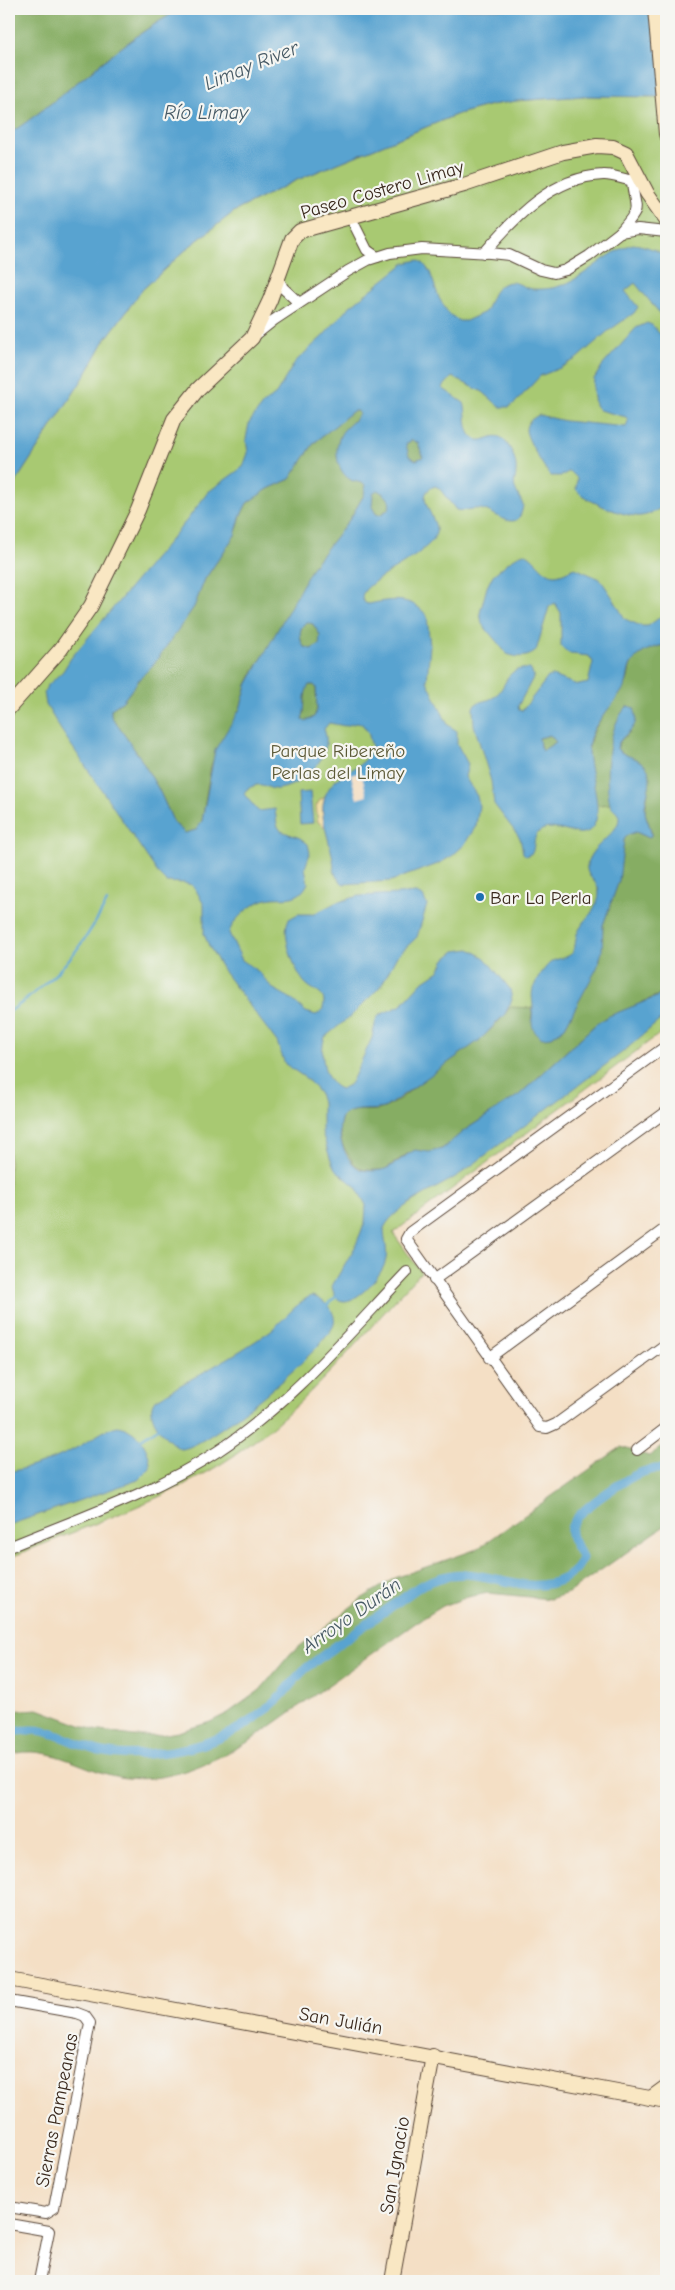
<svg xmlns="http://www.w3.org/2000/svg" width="675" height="2290" font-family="'Comic Neue',sans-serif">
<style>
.green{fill:#a8c972;stroke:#727a48}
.forest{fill:#86ad64;stroke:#606c41}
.sand{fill:#eeda9e;stroke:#94825e}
.water{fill:#58a3d0;stroke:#4a6677;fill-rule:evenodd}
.pier{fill:#f4dfc5}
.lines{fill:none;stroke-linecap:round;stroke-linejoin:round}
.stream{stroke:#58a3d0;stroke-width:2.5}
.canal{stroke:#58a3d0;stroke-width:9}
.street-casing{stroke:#574537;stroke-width:12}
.secondary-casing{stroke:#574537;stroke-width:16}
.street{stroke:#fff;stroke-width:10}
.secondary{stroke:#f9e7c3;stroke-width:14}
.poi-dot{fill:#1f6fb2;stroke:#f6f6f2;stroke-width:2}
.labels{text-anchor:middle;stroke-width:4.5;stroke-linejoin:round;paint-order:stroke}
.street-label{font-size:19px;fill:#3b2a1e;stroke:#f6f6f2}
.park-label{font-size:19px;fill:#5c5a37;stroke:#f6f6f2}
.poi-label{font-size:19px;fill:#3b2a1e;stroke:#f6f6f2;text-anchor:start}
.water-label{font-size:20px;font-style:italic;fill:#475a65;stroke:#f6f6f2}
</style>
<rect width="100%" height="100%" fill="#f6f6f2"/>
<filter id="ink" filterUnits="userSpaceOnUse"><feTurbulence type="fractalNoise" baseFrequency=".02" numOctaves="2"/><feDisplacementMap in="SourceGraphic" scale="10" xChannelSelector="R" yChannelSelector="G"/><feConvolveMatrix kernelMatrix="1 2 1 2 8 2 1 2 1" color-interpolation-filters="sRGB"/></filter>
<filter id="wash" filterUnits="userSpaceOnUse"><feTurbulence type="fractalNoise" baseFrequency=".0096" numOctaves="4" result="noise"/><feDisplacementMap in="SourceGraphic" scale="20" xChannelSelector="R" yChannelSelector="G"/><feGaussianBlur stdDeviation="1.12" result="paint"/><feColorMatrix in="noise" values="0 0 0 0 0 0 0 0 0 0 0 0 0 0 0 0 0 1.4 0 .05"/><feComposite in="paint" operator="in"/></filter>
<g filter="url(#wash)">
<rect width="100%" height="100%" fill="#f4dfc5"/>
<path class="green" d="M583,96L666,97V1029L393,1233L421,1272C362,1335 307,1406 235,1455C170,1499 83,1527 9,1558V492L86,374L105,340L142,290L190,246L235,211L297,180L458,114L491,105L516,101Z"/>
<g class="forest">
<path d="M9,9H181C118,42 68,95 9,134Z"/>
<polygon points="353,411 357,411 360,414 344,430 337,457 341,467 351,480 366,484 364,495 350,519 313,566 272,643 253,672 247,685 240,709 211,765 202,821 196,830 185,833 174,823 159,790 139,756 111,716 111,709 123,701 141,677 154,664 194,607 205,579 235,535 241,515 247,503 268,489 290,479 314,443"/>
<polygon points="412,440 418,443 423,457 416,460 409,456 405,444"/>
<path d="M377,490C385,494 392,499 389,509L379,515L376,514L372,507L373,493Z"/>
<path d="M306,622L313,624L320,635V645L311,649L304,647C299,639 298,629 306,622Z"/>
<path d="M666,645V993L656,996L596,1024L519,1095L465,1130L448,1145L436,1152L407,1154L384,1170H364L354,1164L342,1144L339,1127L343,1115C356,1106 370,1114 384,1108C401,1101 413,1087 428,1076C457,1055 489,1038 510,1007L533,1008L531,1019L552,1037L565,1027L600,960L603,925L616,889L624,840L627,835L636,832L649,838L652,833L645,813L650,777L640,762L628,757L617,749L621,740L630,732L617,721C608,748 606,776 611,804L597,805C594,791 586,759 589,745C594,722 614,703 626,683C630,676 628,668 633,661C640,652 654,646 666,645Z"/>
<path d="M308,685H314L316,687L317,710L314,717L305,721L302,719C307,708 302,695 308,685Z"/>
<polygon points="550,735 556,742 542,751 540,747 539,738"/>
<path d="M666,1444V1525L568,1593L550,1599L488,1593L468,1597L443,1606L417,1622L250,1741C213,1761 171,1783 127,1778C86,1774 51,1742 9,1755V1711L38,1709L94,1730L133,1736H154L178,1732L210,1722L228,1713L260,1690L291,1653L361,1599L395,1578L477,1549L621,1447L649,1456Z"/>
</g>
<polygon class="sand" points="325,797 323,813 327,829 318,822 316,806 320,800"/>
<g class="water">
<path d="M181,9H666V97L583,96L516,101L491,105L458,114L297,180L235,211L190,246L142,290L105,340L86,374L9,492V134C68,95 118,42 181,9Z"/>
<path d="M633,244C643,245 659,250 666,257V321L635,283L625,291L638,307L634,313L607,332L576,359L560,368L540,376L516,402L509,407H500L483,392L452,377L442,388L464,403C468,413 463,432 475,439C485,444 494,430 504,440C512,449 517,461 516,472C516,478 513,482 515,488C517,494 521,499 523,505C519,538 495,510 480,509C472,508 464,512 456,510L439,488L435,486C411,495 439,518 436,533C434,541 427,546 421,551C407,564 372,579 364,592C361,596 362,599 365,603L369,604C391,599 412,596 427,616L430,646L427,681L448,725L457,731V744L468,764L465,777L477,796L479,806L476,826L464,845L452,856L438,864L391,881L343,884L336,876L334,870C334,850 320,822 323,805C329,767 365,775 372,747L368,732L362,724L356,723L345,726L329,723L324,729C335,755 304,785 279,789C266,791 264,778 246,790L244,794L258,811L275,809L277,825L281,831L300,838L308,844L310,853L305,868L308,883C298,904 282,895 267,899C253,902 232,920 229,933L242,960L259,972L272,988L290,998L306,1012L316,1015L322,1011C324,1005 325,1001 322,996C318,991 311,989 306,984C295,973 280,933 289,919L298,914H314L335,903L359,896L416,893L423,896L427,905L417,937L397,956L381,986L352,1015L325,1037C319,1051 324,1085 341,1089L349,1085L352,1081L372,1038L376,1020L379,1015L400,1006L421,983L439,971L445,959L455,951L470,949L485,958L510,989L512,1000L505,1014L480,1040L386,1107C372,1113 357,1106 343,1115C334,1130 344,1159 358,1168C364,1172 375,1171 381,1170C393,1168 404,1155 415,1150L429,1152L442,1149L465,1130L519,1095L596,1024L609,1016L666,993V1015L624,1051L463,1172C442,1187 395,1205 384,1228C384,1240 389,1252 385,1263C380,1280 338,1324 332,1286L355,1247L365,1222L366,1205L356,1187L335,1169L330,1158L322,1132V1103L319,1093L307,1079L285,1064L277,1042L225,973L209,946L204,934V905L196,890L192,885L184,883L166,882L160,876L61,730L46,705L44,692L47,686L63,671L71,658L187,520L208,492L243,467L248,453L246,439L249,423L263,404L276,394L295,362L323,336L349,307L405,263L418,260L423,263L430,272L439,298L448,313L459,321H466L485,312C491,302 491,290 503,284C514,279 519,285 528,288C535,290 545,289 552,288C583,282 603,253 633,244ZM353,411H357L359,414C355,421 348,425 343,431C333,445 335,471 351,480C356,483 361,481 366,485L364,495L350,519L313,566L247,685L240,709L215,750L202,821L196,830L185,833L174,823L159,790L139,756L111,716V709L123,701L141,677L154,664L194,607L205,579L235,535L241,515L247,503L268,489L290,479L314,443ZM412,440L418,443L423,457L416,460L409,456L406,444ZM377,490C385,494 392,499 389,509L380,515L376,514L372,507L373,493ZM306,622L313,624L320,635L319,645L311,649L304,647C299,639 298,629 306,622ZM309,685H314L316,687L317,710L314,717L305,721L302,719C307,708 302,695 309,685Z"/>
<path d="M647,323L652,325L666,341V504C659,509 651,515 641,516C627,518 584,501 576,489L577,478L570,471L561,476H551C545,470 526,438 526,430C526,422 533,418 539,415L565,421L626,427L628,421L626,417L599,410L595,405L593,391L594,379L602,366L636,328Z"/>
<path d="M523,553C536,555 544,580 560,574C565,573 570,569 575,568L600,579L613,598L625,619L641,626H648L666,613V645C654,646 641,652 633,661C627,669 629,678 625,686C614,707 587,726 588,752C589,771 601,804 596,820C587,851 552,815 537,834C533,839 535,847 532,853L526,856L523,853L520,838L494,804L491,781L474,725L473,707C478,700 487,702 494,697C509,686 504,666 530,669L534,676L518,706L519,710L522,711L548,677L552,676L578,685L588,683L593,662L589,656L570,654L561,647V613L555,603L549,607L536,651C528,658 517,658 507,654L482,624L480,613L487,587L493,575L510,561ZM550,735L556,742L542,751L540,747L539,738Z"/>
<path d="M628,706L634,708C643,732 619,732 617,749C624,756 633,756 641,762C659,775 644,794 645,810C645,819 652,827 651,836L649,838L636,832L627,835L624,840L619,881L603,925L602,952L597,968L565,1027L552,1037L542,1038C529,1030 532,1020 533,1008C533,1001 531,995 533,989C536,981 543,969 550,963C556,957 567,960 573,952C576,946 575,940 577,934C582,922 593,914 597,902C605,881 585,881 587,865C590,845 617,836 619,819C620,813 612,810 610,804C604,779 607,723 628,706Z"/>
<polygon points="310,792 313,823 300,824 298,793"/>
<path d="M312,1296C323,1299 337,1311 334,1324C328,1347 203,1452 180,1449C167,1441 144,1417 154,1401C192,1377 233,1358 270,1331C281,1323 301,1298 312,1296Z"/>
<path d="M117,1426C136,1428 151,1449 150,1468L138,1480L9,1525V1472C32,1467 55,1460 76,1448C90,1441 102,1430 117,1426Z"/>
</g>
<polygon class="pier" points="361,772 367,796 357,799 351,775"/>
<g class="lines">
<g class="stream">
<path d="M9,1012C54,981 81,951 107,902"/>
<polyline points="325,1307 339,1294"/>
<polyline points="138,1441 161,1426"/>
</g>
<path class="canal" d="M9,1733C50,1723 62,1741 99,1751C115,1755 133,1755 148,1754C200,1750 240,1735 278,1699C289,1689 296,1675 309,1666C345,1638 383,1613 420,1586C434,1579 447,1574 464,1574C499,1575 531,1596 565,1578C573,1573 580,1567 582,1558C580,1549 569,1539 571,1529C573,1512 627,1478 643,1472C651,1469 658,1468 666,1469"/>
</g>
</g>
<g filter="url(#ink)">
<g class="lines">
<defs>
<g id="street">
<polyline points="350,216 367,250 377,257"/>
<path d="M620,232C643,205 635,213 632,182"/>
<path d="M484,253C515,217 552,177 603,175C616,174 627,183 640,180"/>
<polyline points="278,278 283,288 299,303"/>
<polyline points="254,336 274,320 348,271 368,260 390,253 422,249 490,253 509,255 541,270 554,273 566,270 589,256 620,232 638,229 666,232"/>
<polyline points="666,1046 410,1232 406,1239 540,1427 547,1428 556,1424 666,1344"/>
<polyline points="434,1280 666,1112"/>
<polyline points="489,1358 666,1228"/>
<polyline points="637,1450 666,1428"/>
<path d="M9,1547C79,1518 154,1493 218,1451C291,1403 348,1334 407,1272"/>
<polyline points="9,2001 77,2013 85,2016 90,2023 54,2208 46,2213 9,2207"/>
<polyline points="9,2224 49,2231 39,2281"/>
</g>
<g id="secondary">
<polyline points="655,9 666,134"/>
<polyline points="9,708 61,649 91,606 138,510 174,419 198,389 252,338 270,300 292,239 300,231 464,185 563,152 597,146 613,147 626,153 647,193 666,220"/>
<polyline points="9,1979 666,2101"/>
<polyline points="651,2098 666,2087"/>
<polyline points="392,2281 433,2056"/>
</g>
</defs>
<use href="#street" class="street-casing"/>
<use href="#secondary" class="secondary-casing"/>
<use href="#street" class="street"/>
<use href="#secondary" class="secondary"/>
</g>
</g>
<circle class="poi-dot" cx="480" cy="897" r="5"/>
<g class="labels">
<g class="street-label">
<text transform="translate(382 189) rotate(-16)" y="7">Paseo Costero Limay</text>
<text transform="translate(341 2020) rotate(10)" y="7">San Julián</text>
<text transform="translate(56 2110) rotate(-79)" y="7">Sierras Pampeanas</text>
<text transform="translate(394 2165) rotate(-80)" y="7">San Ignacio</text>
</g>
<g class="park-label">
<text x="338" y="757">Parque Ribereño<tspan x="338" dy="22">Perlas del Limay</tspan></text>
</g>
<g class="poi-label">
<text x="490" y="904">Bar La Perla</text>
</g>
<g class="water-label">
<text transform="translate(251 65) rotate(-22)" y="7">Limay River</text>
<text x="206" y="119">Río Limay</text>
<text transform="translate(351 1615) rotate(-35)" y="7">Arroyo Durán</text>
</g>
</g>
<rect width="675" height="2290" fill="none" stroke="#f6f6f2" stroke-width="30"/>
</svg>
